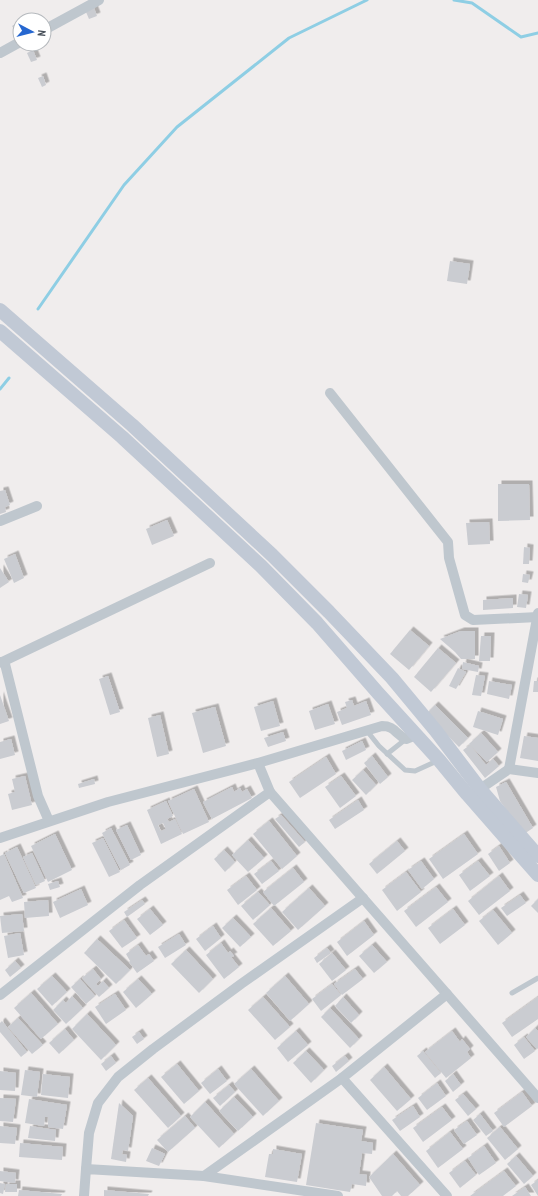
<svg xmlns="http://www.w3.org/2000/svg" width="538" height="1196" font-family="'PT Sans Narrow',sans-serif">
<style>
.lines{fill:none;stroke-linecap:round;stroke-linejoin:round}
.stream{stroke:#8ecee4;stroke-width:3}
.building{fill:#caccd1;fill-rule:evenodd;filter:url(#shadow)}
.lane{stroke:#bfc7ce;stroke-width:5}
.street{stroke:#bfc7ce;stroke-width:10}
.secondary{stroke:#c1c9d5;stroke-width:14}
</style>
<defs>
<filter id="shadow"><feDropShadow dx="3.5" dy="-3.5" stdDeviation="0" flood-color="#0004"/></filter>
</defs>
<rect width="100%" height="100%" fill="#f0eded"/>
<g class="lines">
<g class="stream">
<polyline points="454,0 472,3 521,37 538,33"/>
<polyline points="38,309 124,185 177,127 289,38 367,0"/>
<polyline points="0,389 9,378"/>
</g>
</g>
<g class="building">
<polygon points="94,8 97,16 89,19 86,12"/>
<polygon points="20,21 20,28 15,31 12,26"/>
<polygon points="33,50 37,60 31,62 27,53"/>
<polygon points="43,76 46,85 42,87 38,78"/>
<polygon points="450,261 470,264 467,284 447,281"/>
<polygon points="498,484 529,484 530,520 498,521"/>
<polygon points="5,490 10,505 5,507 6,512 0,514 0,491"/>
<polygon points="167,520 174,536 152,545 146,529"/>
<polygon points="489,522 490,544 468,545 466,523"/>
<polygon points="524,547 530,548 529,564 523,564"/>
<polygon points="15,554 24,578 14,583 4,559"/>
<polygon points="0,568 9,582 0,588"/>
<polygon points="523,574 530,575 528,583 522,582"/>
<polygon points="519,594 528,595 526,608 517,607"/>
<polygon points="513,598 513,608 483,610 483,600"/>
<polygon points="410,630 429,646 409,670 390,654"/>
<polygon points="461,631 475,631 475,659 461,659 455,652 440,639"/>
<polygon points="481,636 491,636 490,661 479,661"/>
<polygon points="438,648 456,663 431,692 414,677"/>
<polygon points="463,662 479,666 478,672 462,669"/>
<polygon points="458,668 466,672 456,689 449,686"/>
<polygon points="476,675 485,676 481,696 472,695"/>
<polygon points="108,676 120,712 110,715 99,679"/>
<polygon points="489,681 512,685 509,699 487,694"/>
<polygon points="534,681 538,681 538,692 533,692"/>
<polygon points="0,695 9,721 0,724"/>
<polygon points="352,700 354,706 366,701 371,715 342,725 337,712 347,708 345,702"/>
<polygon points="273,701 280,726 261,731 254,707"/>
<polygon points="328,704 335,724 315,730 309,711"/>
<polygon points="435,705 468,738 459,747 426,714"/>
<polygon points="215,707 226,746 203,753 192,713"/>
<polygon points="478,711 503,719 498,735 473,727"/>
<polygon points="160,715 169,754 157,757 148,718"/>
<polygon points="283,732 286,741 268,747 264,738"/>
<polygon points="481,733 498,752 487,762 469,744"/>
<polygon points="524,736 538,738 538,761 520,758"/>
<polygon points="11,739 15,755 0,759 0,742"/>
<polygon points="362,741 366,750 346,760 342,751"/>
<polygon points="470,745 486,765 493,759 499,766 485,778 463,750"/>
<polygon points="372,756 388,777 380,784 364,763"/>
<polygon points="326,757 336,774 300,798 289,782"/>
<polygon points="363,770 376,785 366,795 352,780"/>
<polygon points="25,776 32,805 12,810 8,794 15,792 12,779"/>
<polygon points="341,776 356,796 340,808 325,787"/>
<polygon points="94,779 95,784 79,788 78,784"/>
<polygon points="506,782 533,828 524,834 500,801 496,787"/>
<polygon points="232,787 234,792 240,788 242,792 247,789 252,798 212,819 203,802"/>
<polygon points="194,789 209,822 183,834 168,801"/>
<polygon points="358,800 364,810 335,829 329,820"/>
<path d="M166,801L173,816L167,819L169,822L175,819L182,834L161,844L147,810ZM163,823L166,829L161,831L158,825Z"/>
<polygon points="281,815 305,842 299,847 275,819"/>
<polygon points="269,821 297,856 282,869 253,834"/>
<polygon points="127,825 141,855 131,860 116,830"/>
<polygon points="111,828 130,865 121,870 102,833"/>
<polygon points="55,834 72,870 48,882 31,846"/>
<polygon points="464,834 478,854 443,879 429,859"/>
<polygon points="103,838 120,872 109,877 92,843"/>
<polygon points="248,840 264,858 248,872 232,855"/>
<polygon points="397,841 405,851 377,874 369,864"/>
<polygon points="499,846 510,863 499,871 488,854"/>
<polygon points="17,847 36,888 24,893 5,853"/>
<polygon points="224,850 235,862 225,872 214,859"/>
<polygon points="32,853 45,881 36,885 23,857"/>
<polygon points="4,854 23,898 12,902 9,896 0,900 0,856"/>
<polygon points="271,861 279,871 262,884 254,874"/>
<polygon points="421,861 434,879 422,889 408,870"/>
<polygon points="478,861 490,876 470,891 459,875"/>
<polygon points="293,868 304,882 274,906 263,892"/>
<polygon points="406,872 421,892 397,911 382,890"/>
<polygon points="246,876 257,890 238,905 227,890"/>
<polygon points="499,876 510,891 479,915 468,901"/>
<polygon points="58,881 60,887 50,890 48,884"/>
<polygon points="436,887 448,902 416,927 404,911"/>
<polygon points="309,888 325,906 298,930 282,912"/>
<polygon points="81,889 88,905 60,918 53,902"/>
<polygon points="258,892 270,905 253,920 241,906"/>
<polygon points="520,895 526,903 507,916 501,908"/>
<polygon points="538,899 538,913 531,906"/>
<polygon points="48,900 49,916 25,918 24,902"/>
<polygon points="142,900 145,904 127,917 124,912"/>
<polygon points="271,908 291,931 273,946 253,924"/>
<polygon points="150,909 163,925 150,935 137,919"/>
<polygon points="453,909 465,925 440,944 428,928"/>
<polygon points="493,910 512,933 498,945 479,921"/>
<polygon points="22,914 24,931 2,933 0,916"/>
<polygon points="233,918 251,937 240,947 222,928"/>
<polygon points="124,920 137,938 122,948 109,931"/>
<polygon points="364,921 374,935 347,956 337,942"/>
<polygon points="213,926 221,938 205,951 196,939"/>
<polygon points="20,933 24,955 8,958 4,936"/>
<polygon points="179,934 186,945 165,958 158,947"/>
<polygon points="97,939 130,970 116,984 84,953"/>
<polygon points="221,943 228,953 230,951 234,956 231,957 239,967 224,979 206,955"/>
<polygon points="138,945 146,956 149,954 154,961 137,973 129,962 130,961 126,954"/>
<polygon points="372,945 387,962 374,973 359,956"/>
<polygon points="327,948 331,953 317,963 314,958"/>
<polygon points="186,950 213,979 199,993 171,964"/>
<polygon points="332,953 346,970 332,981 319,964"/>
<polygon points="15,961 21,968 10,977 5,970"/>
<polygon points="93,969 101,979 96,984 98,986 103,981 109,988 99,997 82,978"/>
<polygon points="355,969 363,979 342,995 334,984"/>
<polygon points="52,976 67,992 52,1006 37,989"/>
<polygon points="285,976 309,1004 290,1021 266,993"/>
<polygon points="80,979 95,996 86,1004 71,987"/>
<polygon points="138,979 152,994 136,1008 123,992"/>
<polygon points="332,984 341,995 321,1011 312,999"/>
<polygon points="31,993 58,1024 41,1039 14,1008"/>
<polygon points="115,994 126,1010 106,1024 95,1007"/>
<polygon points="72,996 83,1008 66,1024 53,1010 63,1000 66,1003"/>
<polygon points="263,997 290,1027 275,1040 248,1010"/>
<polygon points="343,997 359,1015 351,1023 335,1006"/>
<polygon points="538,997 538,1019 512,1037 502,1023"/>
<polygon points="330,1008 359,1039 350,1048 321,1017"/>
<polygon points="87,1014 116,1045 101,1060 72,1029"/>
<polygon points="18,1018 43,1045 32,1054 8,1027"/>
<polygon points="2,1021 27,1052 21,1057 0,1032 0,1023"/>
<polygon points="535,1028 538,1031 538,1048 537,1049 526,1037"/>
<polygon points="65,1029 74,1040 59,1054 49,1043"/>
<polygon points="296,1031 308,1045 288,1062 277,1048"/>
<polygon points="452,1031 460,1042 462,1039 470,1049 467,1052 471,1058 446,1078 425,1052"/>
<polygon points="139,1032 144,1039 137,1044 132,1037"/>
<polygon points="524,1037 535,1051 524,1059 514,1045"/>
<polygon points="306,1051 324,1070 311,1083 293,1063"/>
<polygon points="423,1051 441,1073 435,1078 417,1056"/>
<polygon points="111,1056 116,1063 106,1071 101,1064"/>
<polygon points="345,1056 349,1061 336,1072 332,1066"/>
<polygon points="177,1064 199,1091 184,1104 161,1077"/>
<polygon points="384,1067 411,1099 397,1111 370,1080"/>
<polygon points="218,1069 227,1081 210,1094 201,1083"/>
<polygon points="251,1069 279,1101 263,1116 234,1084"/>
<polygon points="25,1070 40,1072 37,1097 21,1095"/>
<polygon points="0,1071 16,1073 15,1091 0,1090"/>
<polygon points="43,1074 70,1077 68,1098 41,1095"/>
<polygon points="453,1074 461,1085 453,1092 445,1081"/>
<polygon points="148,1078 181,1116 168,1128 134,1090"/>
<polygon points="437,1083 446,1096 427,1110 418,1098"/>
<polygon points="229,1085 235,1092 220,1106 213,1098"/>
<polygon points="522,1092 532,1106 504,1127 494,1113"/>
<polygon points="463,1094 476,1109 468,1116 455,1100"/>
<polygon points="234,1097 253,1117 238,1131 219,1111"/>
<polygon points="0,1098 16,1099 13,1122 0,1121"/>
<polygon points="29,1099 67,1105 63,1129 48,1127 48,1117 45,1117 44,1126 25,1123"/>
<polygon points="205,1102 234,1134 219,1148 190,1117"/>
<polygon points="119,1103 133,1116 128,1151 123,1150 122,1154 127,1155 126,1162 111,1159"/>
<polygon points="413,1106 420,1117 400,1131 392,1120"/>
<polygon points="442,1107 452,1120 423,1142 413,1128"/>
<polygon points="480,1114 493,1131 486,1136 473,1120"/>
<polygon points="185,1116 195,1128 168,1152 157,1140"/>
<polygon points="467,1121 477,1135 464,1144 454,1130"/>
<polygon points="316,1123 363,1130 361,1141 373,1143 372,1154 362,1153 359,1174 367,1175 366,1186 352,1184 350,1192 306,1185"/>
<polygon points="0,1126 17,1128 15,1144 0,1143"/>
<polygon points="30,1126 56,1130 55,1141 28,1138"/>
<polygon points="500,1127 518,1149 505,1160 487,1138"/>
<polygon points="450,1132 463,1149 438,1168 426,1151"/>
<polygon points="20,1143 63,1147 62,1160 19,1157"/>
<polygon points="484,1146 496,1163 479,1175 468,1158"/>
<polygon points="152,1148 165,1154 159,1166 146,1161"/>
<polygon points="273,1149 302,1154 297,1182 265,1177 269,1154 273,1154"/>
<polygon points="393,1154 420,1185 408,1196 401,1196 397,1191 392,1196 382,1196 369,1177"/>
<polygon points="516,1156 533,1176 524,1184 507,1164"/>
<polygon points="465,1161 476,1175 460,1188 449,1173"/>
<polygon points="0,1171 16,1173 15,1183 0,1181"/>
<polygon points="504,1171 516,1186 503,1196 470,1196"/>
<polygon points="538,1180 538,1196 531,1185"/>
<polygon points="0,1183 5,1184 3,1194 0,1193"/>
<polygon points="6,1184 17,1184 17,1192 5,1192"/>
<polygon points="525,1187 531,1196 512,1196"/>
<polygon points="19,1190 62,1194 61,1196 18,1196"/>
<polygon points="104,1190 149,1194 148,1196 104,1196"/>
</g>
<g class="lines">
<g class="lane">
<polyline points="367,731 379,746 405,770 415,771 437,761"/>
<polyline points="387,754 406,739"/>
<polyline points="512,993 538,978"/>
</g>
<g class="street">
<polyline points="44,30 99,0"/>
<polyline points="0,53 20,42"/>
<polyline points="330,393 448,542 449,558 465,615 473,620 538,617"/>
<polyline points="0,521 37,506"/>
<polyline points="0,662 5,664 38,796 49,821"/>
<polyline points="2,662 210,563"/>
<polyline points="509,769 538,613"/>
<polyline points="480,789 509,769 538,773"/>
<polyline points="270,792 538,1098"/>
<path d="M0,838L108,802L258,763L382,726C395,726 395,734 406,739L416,735"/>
<polyline points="0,995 140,885 270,792 258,763"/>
<polyline points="342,1078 447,1196"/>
<polyline points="86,1169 89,1133 98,1103 118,1077 153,1049 241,984 363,898"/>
<polyline points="204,1176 342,1078 447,994"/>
<polyline points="84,1196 86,1169 204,1176 338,1196"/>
</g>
<g class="secondary">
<polyline points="0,310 132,425 272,555 329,612 392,678 436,731 480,789 538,856"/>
<polyline points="0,331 122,437 261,566 317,623 378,693 439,760 467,794 538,875"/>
</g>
</g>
<g transform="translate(32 32) rotate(97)"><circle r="19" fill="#ffffff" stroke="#b5b9bd"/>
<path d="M0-3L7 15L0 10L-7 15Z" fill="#2667d0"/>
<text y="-6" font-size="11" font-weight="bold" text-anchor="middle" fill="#474f59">N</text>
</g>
</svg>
